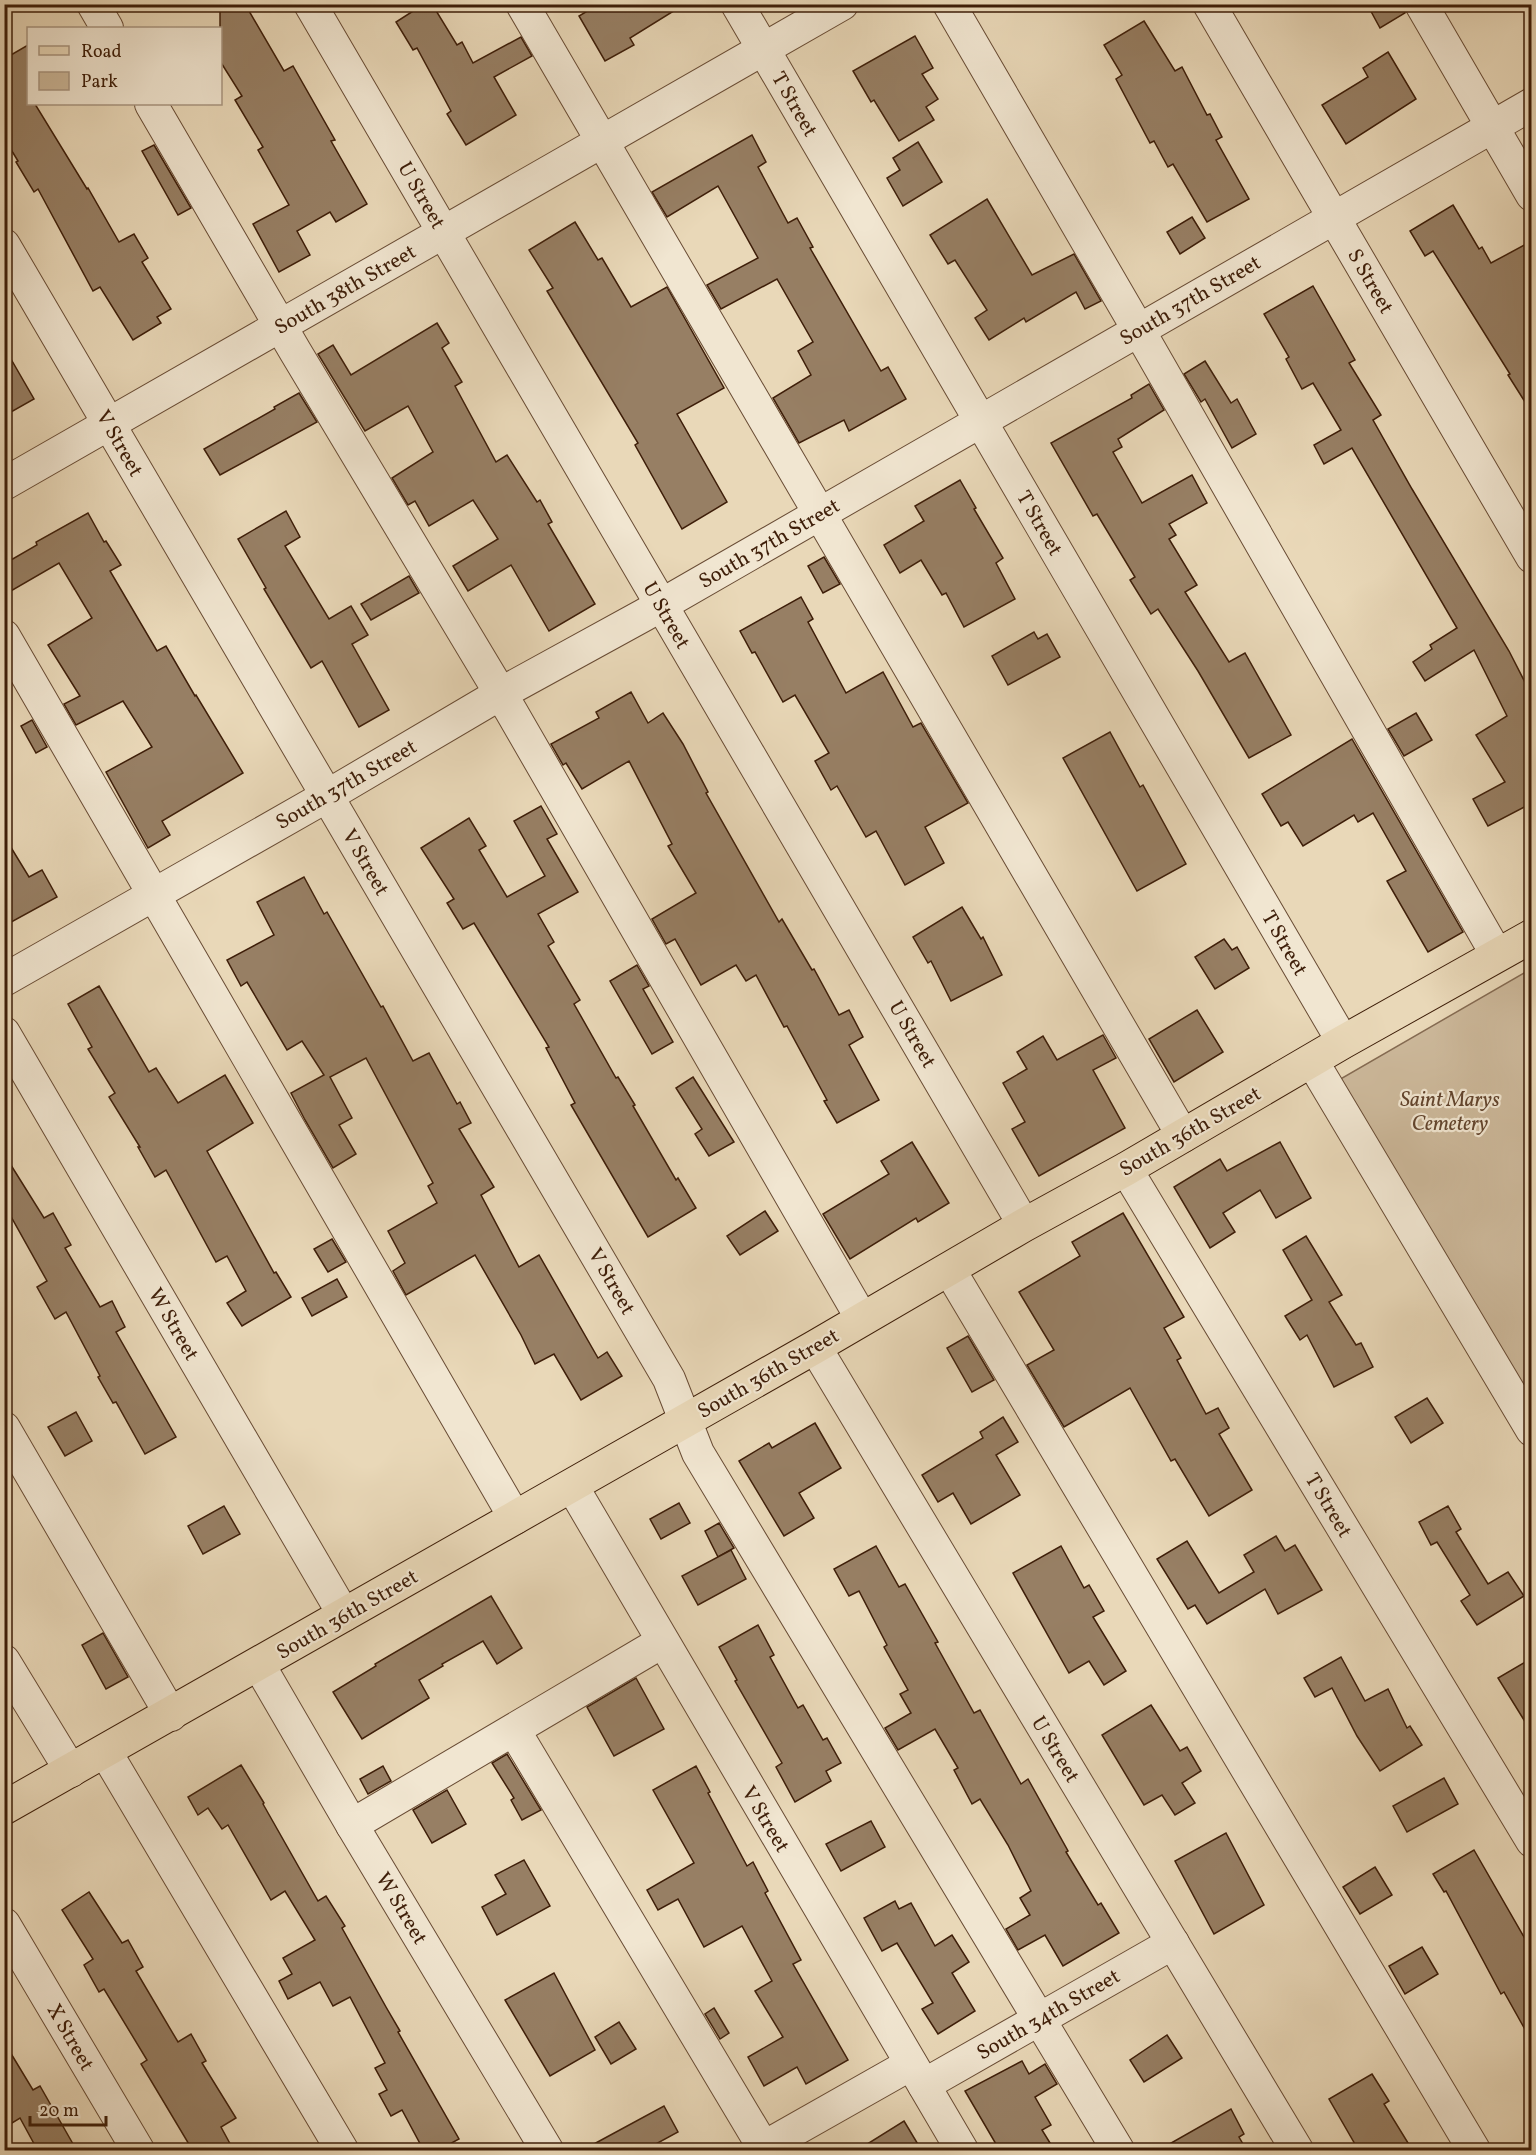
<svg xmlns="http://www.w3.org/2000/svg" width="1536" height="2155" font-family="Vollkorn,serif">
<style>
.green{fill:#ccb89a;stroke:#856b52;stroke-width:1.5}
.building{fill:#977f64;stroke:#3e1e09;stroke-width:1.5}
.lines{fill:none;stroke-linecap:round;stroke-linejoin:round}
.minor-casing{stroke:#694c35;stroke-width:34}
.major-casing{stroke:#3e1e09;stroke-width:35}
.minor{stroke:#f1e6d1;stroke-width:32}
.major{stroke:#e9d8b8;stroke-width:33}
.labels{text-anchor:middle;stroke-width:4.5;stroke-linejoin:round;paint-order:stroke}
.street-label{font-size:21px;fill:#3e1e09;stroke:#f1e6d1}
.park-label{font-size:21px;font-style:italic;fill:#62442d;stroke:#f1e6d1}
</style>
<rect width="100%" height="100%" fill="#e9d8b8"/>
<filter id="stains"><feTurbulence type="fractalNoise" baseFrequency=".00333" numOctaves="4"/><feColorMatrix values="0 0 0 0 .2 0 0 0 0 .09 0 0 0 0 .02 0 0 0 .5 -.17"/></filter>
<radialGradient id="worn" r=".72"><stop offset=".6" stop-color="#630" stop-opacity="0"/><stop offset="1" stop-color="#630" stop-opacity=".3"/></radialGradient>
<polygon class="green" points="1531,969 1531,1406 1337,1081"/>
<g class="building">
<polygon points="220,4 245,4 284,71 293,66 335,140 331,141 367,204 336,222 330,212 297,231 310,255 279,272 253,224 289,205 258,150 263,147 235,100 242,96 220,61"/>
<polygon points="424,4 432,4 457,45 462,42 473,63 521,37 532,56 494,77 516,115 466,145 447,114 451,111 417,48 413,50 396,22"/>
<polygon points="599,4 685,4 630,38 634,45 605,61 579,16"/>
<polygon points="1367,4 1403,4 1405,13 1380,28"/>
<polygon points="1144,21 1175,71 1182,67 1207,115 1210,114 1222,137 1216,140 1249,199 1207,222 1173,164 1168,167 1154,141 1150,143 1116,79 1122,75 1104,45"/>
<polygon points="915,36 933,68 922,74 938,99 926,107 934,120 899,141 874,100 871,102 853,71"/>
<polygon points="28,45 28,104 35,104 87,189 88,188 119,242 134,234 148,258 142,262 171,309 157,317 161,323 133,340 100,287 93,291 38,189 34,192 16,162 18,161 4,138 4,59"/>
<polygon points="1388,52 1416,99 1346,144 1322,105 1368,77 1363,68"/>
<polygon points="752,135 766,162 758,167 788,223 797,218 813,247 810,248 881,371 888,367 906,399 849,431 844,420 799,443 773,398 811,375 798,351 813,342 777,279 721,309 707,285 758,258 718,186 667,217 652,192"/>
<polygon points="918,142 942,182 903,206 887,178 900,170 893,158"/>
<polygon points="154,145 191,208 178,215 142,151"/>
<polygon points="987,199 1032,275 1074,254 1101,301 1085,309 1076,292 1026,322 1024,318 989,340 975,318 987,310 955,260 948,264 930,235"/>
<polygon points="1453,205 1479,249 1482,247 1491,263 1532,241 1532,413 1508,375 1510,374 1433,251 1425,256 1410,231"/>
<polygon points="1192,217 1205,238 1180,254 1167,232"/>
<polygon points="575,222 598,260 602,258 631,307 667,287 724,388 677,414 727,502 682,529 635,445 638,443 547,291 553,288 529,250"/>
<polygon points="1313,286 1355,360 1349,363 1381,415 1373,420 1412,489 1509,651 1532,696 1532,803 1488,826 1473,799 1505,782 1476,735 1507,716 1474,650 1425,681 1413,662 1432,649 1430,645 1457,628 1352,448 1324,464 1314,445 1341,430 1313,383 1302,389 1286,359 1289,357 1264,314"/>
<polygon points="437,323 449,343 442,348 462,382 455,386 496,462 507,455 537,502 540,500 552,522 548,524 595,604 549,631 511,565 468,591 453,566 498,539 473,500 429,526 415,501 408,505 392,478 433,452 408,406 365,431 318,354 333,345 351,375"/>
<polygon points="4,347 34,399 4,416"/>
<polygon points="1205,361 1231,403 1237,399 1256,434 1232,448 1205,399 1201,402 1184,374"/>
<polygon points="1149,384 1164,410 1118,439 1122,447 1113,452 1142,503 1192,475 1207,503 1169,524 1176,535 1169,539 1197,585 1185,592 1229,662 1245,653 1291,735 1249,758 1198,671 1158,609 1151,614 1130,580 1135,577 1097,514 1093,516 1051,443 1132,398 1131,395"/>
<polygon points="299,393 317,422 220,475 204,449 275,409 274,407"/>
<polygon points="960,480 976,508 974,509 1003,558 996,563 1015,599 964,627 946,593 942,595 921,560 900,573 884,545 924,521 915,506"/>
<polygon points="286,511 300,537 285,546 329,619 351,606 368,635 352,644 389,710 359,727 322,661 311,668 264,589 266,588 238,539"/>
<polygon points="88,513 104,542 106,541 121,565 110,571 157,651 166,646 195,696 196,695 243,773 162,821 170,835 148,848 106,772 152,747 123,701 76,725 64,704 80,696 48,645 92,618 59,563 4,595 4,564 37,545 36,542"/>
<polygon points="824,557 840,584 823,593 808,566"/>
<polygon points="409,576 419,593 371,620 361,604"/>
<polygon points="801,597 813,619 808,622 846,693 883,672 913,727 921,723 968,803 925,827 944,863 905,885 876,831 866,837 837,786 831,790 815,761 829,753 795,695 783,702 755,652 752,653 740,631"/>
<polygon points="1034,632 1038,639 1047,634 1060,657 1008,685 992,656"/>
<polygon points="631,692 648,723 663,713 683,744 708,792 706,793 779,922 782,919 812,970 814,969 839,1015 849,1010 863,1037 849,1045 879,1100 837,1123 824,1101 827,1100 787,1026 784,1027 756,975 746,981 736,965 701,985 675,939 666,944 652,919 696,893 668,846 672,844 629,761 582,789 566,763 563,765 551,744 599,718 596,712"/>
<polygon points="1416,713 1432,740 1404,756 1388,729"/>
<polygon points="32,720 47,747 36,753 21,726"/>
<polygon points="1110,732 1140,787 1143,785 1186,864 1137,891 1063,758"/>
<polygon points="1352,739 1463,932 1428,952 1387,881 1406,871 1373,813 1358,822 1354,815 1303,846 1288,822 1281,826 1262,794"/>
<polygon points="541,806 557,834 547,839 578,892 538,914 554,942 548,946 580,1000 574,1004 616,1078 618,1077 635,1105 633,1106 676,1180 678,1178 696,1208 648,1237 571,1105 575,1103 546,1048 549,1047 474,923 463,929 447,903 454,899 421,848 469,818 486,846 479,850 507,897 545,876 514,821"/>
<polygon points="4,836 29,877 42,870 57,897 4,926"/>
<polygon points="304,877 324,914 327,912 381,1007 383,1006 413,1061 429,1053 457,1104 460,1102 471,1123 459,1129 494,1187 481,1195 519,1267 539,1255 598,1358 607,1352 622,1376 581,1400 554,1354 535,1364 521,1335 475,1255 406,1295 393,1271 405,1263 388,1231 437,1203 428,1186 433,1183 366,1058 330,1077 352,1118 339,1125 356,1154 333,1168 305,1120 291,1093 324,1075 302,1041 287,1050 247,982 241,986 227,960 274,935 257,902"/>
<polygon points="962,907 981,939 983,937 1002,975 951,1001 931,961 928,963 913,937"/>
<polygon points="1224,939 1232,950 1237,947 1249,968 1215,989 1195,957"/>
<polygon points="637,965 649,986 643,989 673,1042 652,1054 610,981"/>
<polygon points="99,986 149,1072 156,1068 178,1103 225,1075 253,1123 207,1151 274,1273 276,1272 291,1297 242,1326 227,1303 246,1291 227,1256 216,1262 166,1170 155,1177 138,1147 140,1147 109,1097 115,1093 88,1049 92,1047 68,1004"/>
<polygon points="1197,1010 1223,1052 1174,1082 1149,1039"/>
<polygon points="1103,1035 1116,1058 1093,1070 1125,1128 1039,1176 1012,1129 1025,1122 1003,1083 1027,1069 1017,1052 1043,1036 1057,1060"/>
<polygon points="693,1077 734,1142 709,1156 695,1134 702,1129 676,1088"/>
<polygon points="912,1142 949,1203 918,1222 916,1218 850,1259 823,1214 889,1174 881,1161"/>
<polygon points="1280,1142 1311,1198 1276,1218 1260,1190 1223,1213 1235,1232 1210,1248 1174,1187 1220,1159 1227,1171"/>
<polygon points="4,1154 44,1218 53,1213 71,1245 65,1248 100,1307 112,1301 125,1327 116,1332 176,1437 145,1454 116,1402 113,1403 98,1377 100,1376 66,1312 55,1319 37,1287 47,1281 4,1204"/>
<polygon points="765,1211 778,1231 740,1255 727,1236"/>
<polygon points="1123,1213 1184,1317 1164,1328 1181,1358 1177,1360 1206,1414 1218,1408 1229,1428 1219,1434 1252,1490 1209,1516 1175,1459 1171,1461 1130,1388 1064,1427 1027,1365 1054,1350 1019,1292 1080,1256 1072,1242"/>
<polygon points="1306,1236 1342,1295 1329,1302 1356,1345 1361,1343 1373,1367 1334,1387 1307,1335 1300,1340 1285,1316 1312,1300 1283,1250"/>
<polygon points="332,1239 346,1262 328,1272 314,1249"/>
<polygon points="337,1279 347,1297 312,1316 302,1298"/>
<polygon points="968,1336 994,1380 972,1392 947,1348"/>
<polygon points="1427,1398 1443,1423 1411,1443 1395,1417"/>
<polygon points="76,1412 92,1441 65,1456 48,1427"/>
<polygon points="1003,1417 1018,1442 996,1455 1020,1495 971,1524 953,1493 938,1502 922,1475 983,1438 980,1432"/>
<polygon points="815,1423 841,1468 799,1493 814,1518 784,1536 739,1461 769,1443 772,1448"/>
<polygon points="679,1503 690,1523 661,1539 650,1519"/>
<polygon points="224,1506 240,1534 203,1554 188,1526"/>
<polygon points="1448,1506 1461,1529 1456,1532 1488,1584 1508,1572 1524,1596 1477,1625 1461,1601 1470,1595 1437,1542 1431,1545 1419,1522"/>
<polygon points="719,1523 734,1548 718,1557 705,1531"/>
<polygon points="1276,1536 1285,1551 1295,1545 1322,1590 1278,1614 1265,1589 1207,1624 1195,1605 1188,1609 1157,1559 1187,1541 1219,1593 1254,1572 1244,1555"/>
<polygon points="876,1546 899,1587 905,1584 938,1642 935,1643 974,1713 980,1710 1021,1784 1028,1779 1068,1851 1066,1852 1098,1905 1101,1903 1119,1933 1063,1966 1045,1935 1018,1950 1006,1929 1030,1915 1020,1898 1031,1891 1008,1845 980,1799 972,1804 954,1770 958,1768 935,1729 898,1750 885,1728 911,1713 900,1694 908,1690 884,1647 887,1645 859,1591 849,1596 834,1569"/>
<polygon points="1061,1546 1084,1588 1089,1585 1104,1611 1093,1617 1126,1671 1104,1685 1089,1661 1069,1673 1013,1573"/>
<polygon points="731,1550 746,1579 698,1605 682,1576"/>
<polygon points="491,1596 522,1648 497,1664 483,1641 442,1664 443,1666 419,1680 429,1698 362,1739 333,1692 376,1666 375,1664"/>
<polygon points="758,1625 774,1655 770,1657 798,1708 803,1705 823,1740 827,1738 841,1763 826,1771 831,1781 795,1802 776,1767 782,1763 735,1681 737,1680 719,1647"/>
<polygon points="103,1633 128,1677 106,1689 82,1645"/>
<polygon points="1341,1657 1365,1701 1388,1689 1407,1728 1410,1726 1422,1745 1380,1771 1357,1736 1332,1688 1315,1697 1304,1678"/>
<polygon points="1532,1658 1532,1733 1498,1678"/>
<polygon points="636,1678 664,1729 614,1756 587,1707"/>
<polygon points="1151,1705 1180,1751 1187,1747 1201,1771 1182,1783 1195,1803 1175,1815 1162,1795 1144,1805 1102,1735"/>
<polygon points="507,1754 541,1810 522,1820 511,1800 514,1798 492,1763"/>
<polygon points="241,1765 264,1803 263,1804 318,1901 326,1896 345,1926 342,1928 386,2007 400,2031 398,2032 459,2139 437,2151 424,2151 402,2110 391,2116 379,2094 387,2090 375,2068 385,2063 350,1997 333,2006 320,1982 288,1999 279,1981 292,1974 283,1958 315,1940 285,1891 271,1900 228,1825 222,1829 208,1808 198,1815 188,1797"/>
<polygon points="383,1766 391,1781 368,1794 360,1779"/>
<polygon points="696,1766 710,1792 708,1793 747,1866 753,1862 768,1891 765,1893 801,1960 793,1964 848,2060 806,2084 797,2067 764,2086 748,2057 783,2037 755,1991 772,1981 742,1926 704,1947 678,1899 658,1910 647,1890 694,1863 653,1790"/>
<polygon points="1444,1778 1458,1804 1407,1832 1393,1806"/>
<polygon points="447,1790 466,1824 432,1843 413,1810"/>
<polygon points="871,1821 885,1847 841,1871 826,1844"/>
<polygon points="1226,1833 1264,1905 1214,1934 1175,1861"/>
<polygon points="1474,1850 1532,1951 1532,2042 1504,1992 1501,1994 1446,1891 1444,1892 1433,1874"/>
<polygon points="524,1860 550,1906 497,1935 482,1907 506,1894 495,1875"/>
<polygon points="1375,1867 1392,1895 1360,1914 1343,1887"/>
<polygon points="89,1892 122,1943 128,1940 143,1967 136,1971 178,2042 191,2034 206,2061 202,2063 236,2118 221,2127 234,2151 193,2151 141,2064 147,2060 104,1989 99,1992 84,1965 93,1959 62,1910"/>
<polygon points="895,1901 899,1909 911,1903 935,1946 952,1935 969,1962 952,1973 975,2011 938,2034 922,2009 933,2003 897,1943 882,1951 864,1918"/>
<polygon points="1422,1947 1438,1974 1405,1994 1389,1966"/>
<polygon points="554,1973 595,2050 550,2076 505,2000"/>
<polygon points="714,2008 729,2033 720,2039 705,2014"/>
<polygon points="619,2022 636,2049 611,2064 595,2037"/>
<polygon points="1167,2035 1182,2058 1144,2082 1130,2060"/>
<polygon points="4,2042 33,2090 40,2086 77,2151 38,2151 20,2118 4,2128"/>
<polygon points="1022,2061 1029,2074 1045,2064 1057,2084 1035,2097 1051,2125 1042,2130 1055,2151 1000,2151 965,2091"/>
<polygon points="1372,2074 1389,2101 1384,2104 1413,2151 1359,2151 1329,2099"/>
<polygon points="664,2106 678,2132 643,2151 581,2151"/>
<polygon points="1231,2109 1244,2134 1239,2137 1247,2151 1157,2151"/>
<polygon points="904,2121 922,2151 856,2151"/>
</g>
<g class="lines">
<defs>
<g id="minor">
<polyline points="93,4 107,28"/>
<polyline points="310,4 1024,1225"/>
<polyline points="522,4 1183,1136"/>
<polyline points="737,4 1343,1042"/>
<polyline points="949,4 1149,348 1497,955"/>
<polyline points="1209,4 1532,557"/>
<polyline points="1421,4 1532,195"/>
<polyline points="151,104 295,351 511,711 862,1319"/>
<polyline points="4,245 669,1379 698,1453 1118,2150"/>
<polyline points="4,484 842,4"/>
<polyline points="4,636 515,1518"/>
<polyline points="4,980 327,796 500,694 644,615 1532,104"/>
<polyline points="4,1033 344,1615"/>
<polyline points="1312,1061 1532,1430"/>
<polyline points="1126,1169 1532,1841"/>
<polyline points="949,1269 1474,2150"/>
<polyline points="815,1347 1297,2150"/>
<polyline points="4,1428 171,1715"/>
<polyline points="572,1486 962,2150"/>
<polyline points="4,1661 71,1771"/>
<polyline points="259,1665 352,1825 547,2150"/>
<polyline points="514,1730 765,2150"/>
<polyline points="105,1751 342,2150"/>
<polyline points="352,1825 662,1642"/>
<polyline points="4,1924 138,2150"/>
<polyline points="924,2085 1173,1943"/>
<polyline points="759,2150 911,2064"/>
</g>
<polyline id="major" points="4,1808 815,1347 1024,1225 1126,1169 1343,1042 1532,936"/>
</defs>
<use href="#minor" class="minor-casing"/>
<use href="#major" class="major-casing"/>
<use href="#minor" class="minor"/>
<use href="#major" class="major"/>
</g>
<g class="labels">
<g class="street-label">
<text transform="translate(795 104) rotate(60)" y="7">T Street</text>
<text transform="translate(422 195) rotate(60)" y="7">U Street</text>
<text transform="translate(1371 281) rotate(60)" y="7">S Street</text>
<text transform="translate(345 289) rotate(-30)" y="7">South 38th Street</text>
<text transform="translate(1190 300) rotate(-30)" y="7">South 37th Street</text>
<text transform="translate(120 443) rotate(60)" y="7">V Street</text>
<text transform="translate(1040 523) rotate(60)" y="7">T Street</text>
<text transform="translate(769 543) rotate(-30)" y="7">South 37th Street</text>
<text transform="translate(667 615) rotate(60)" y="7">U Street</text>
<text transform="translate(346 784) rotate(-30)" y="7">South 37th Street</text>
<text transform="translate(366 862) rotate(60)" y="7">V Street</text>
<text transform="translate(1285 943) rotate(60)" y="7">T Street</text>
<text transform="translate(913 1034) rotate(60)" y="7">U Street</text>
<text transform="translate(1190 1131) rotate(-30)" y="7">South 36th Street</text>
<text transform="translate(612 1281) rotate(60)" y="7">V Street</text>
<text transform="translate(174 1324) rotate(60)" y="7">W Street</text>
<text transform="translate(768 1373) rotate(-30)" y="7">South 36th Street</text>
<text transform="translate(1329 1505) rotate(59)" y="7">T Street</text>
<text transform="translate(347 1614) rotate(-30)" y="7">South 36th Street</text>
<text transform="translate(1056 1749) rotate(59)" y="7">U Street</text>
<text transform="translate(766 1819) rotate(59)" y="7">V Street</text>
<text transform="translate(402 1908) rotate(59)" y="7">W Street</text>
<text transform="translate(1048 2014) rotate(-30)" y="7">South 34th Street</text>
<text transform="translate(71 2037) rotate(60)" y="7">X Street</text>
</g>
<g class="park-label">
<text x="1450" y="1106">Saint Marys<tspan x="1450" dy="24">Cemetery</tspan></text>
</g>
</g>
<rect width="1536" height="2155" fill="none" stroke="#e9d8b8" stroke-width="24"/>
<rect x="6" y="6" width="1524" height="2143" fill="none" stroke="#3e1e09" stroke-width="3"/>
<rect x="12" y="12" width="1512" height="2131" fill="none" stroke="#3e1e09" stroke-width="1.5"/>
<rect x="27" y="27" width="195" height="78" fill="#f1e6d1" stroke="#a99681" stroke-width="1.5"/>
<rect x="39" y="46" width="30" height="9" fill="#e9d8b8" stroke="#a99681" stroke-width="1.5"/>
<text x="81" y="57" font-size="18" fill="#3e1e09">Road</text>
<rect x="39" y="72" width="30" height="18" fill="#ccb89a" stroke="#a99681" stroke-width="1.5"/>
<text x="81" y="87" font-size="18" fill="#3e1e09">Park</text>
<path d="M30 2116v9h76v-9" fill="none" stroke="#3e1e09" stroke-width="3"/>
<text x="39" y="2116" font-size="18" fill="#3e1e09" stroke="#f1e6d1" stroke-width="4.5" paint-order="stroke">20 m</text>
<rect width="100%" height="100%" filter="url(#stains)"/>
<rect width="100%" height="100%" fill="url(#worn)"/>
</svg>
